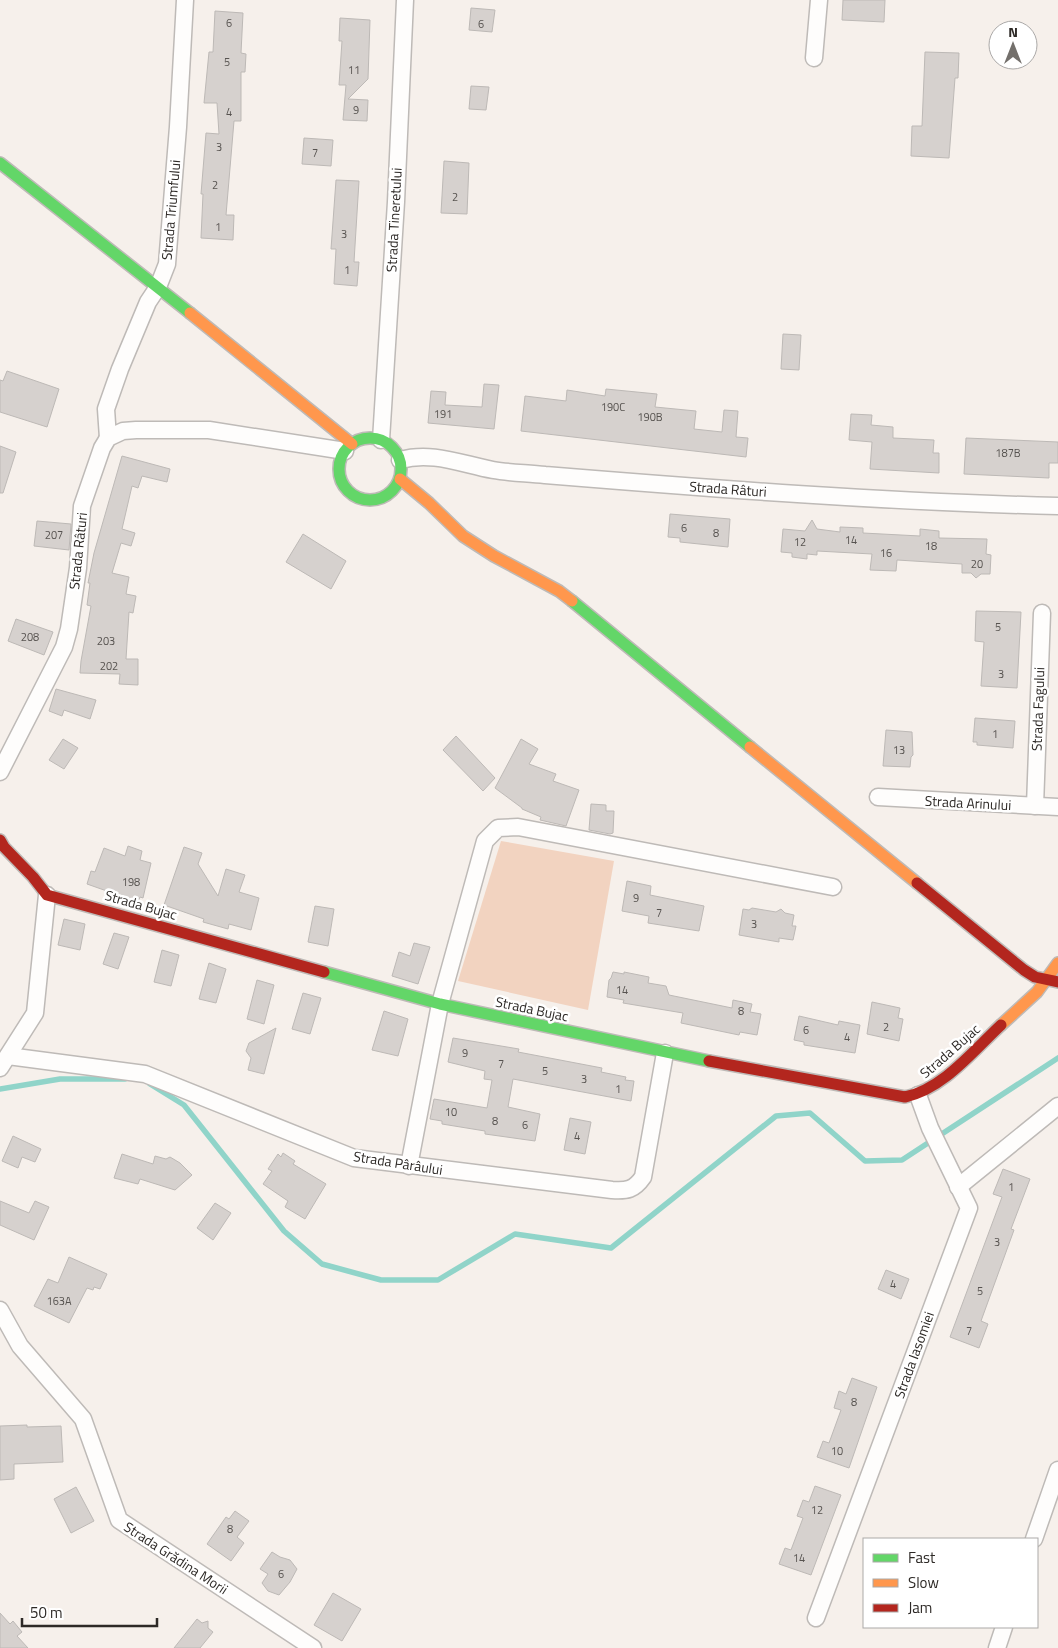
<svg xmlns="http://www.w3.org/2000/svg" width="1058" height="1648" font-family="'Titillium Web',sans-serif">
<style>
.green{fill:#f2d3c0}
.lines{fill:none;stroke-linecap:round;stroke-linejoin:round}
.stream{stroke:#90d4c9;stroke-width:5.5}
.building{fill:#d6d1ce;stroke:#bdb9b6}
.street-casing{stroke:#bebab7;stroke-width:19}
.fast-casing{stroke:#bebab7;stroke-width:14}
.slow-casing{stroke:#bebab7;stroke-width:14}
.jam-casing{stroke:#bebab7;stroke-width:14}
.street{stroke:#fefdfc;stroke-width:16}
.fast{stroke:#63d668;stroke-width:11}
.slow{stroke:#ff974d;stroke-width:11}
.jam{stroke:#b3261e;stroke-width:11}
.labels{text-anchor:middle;stroke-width:5;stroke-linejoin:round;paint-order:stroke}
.number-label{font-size:11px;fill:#575350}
.street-label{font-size:14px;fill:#2d2926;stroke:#fff}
</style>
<rect width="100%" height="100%" fill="#f6f0eb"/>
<polygon class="green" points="501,841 614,861 588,1010 458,981"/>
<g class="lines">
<g class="stream">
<polyline points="150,1084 184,1105 284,1231 322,1264 381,1280 438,1280 515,1234 611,1248 776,1116 810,1113 865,1161 902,1160 1058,1058"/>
<polyline points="0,1089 60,1079 125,1079"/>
</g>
</g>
<g class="building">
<polygon points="843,0 885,0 884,22 842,20"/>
<polygon points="471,8 495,10 492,32 469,30"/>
<polygon points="215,11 243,13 241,53 246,54 245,72 241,72 241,121 234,121 226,215 234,215 233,240 201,238 203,194 201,194 206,133 219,134 217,103 204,103 209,52 213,52"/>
<polygon points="340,18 370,20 368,79 348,99 368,100 367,121 343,120 346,85 339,85 342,41 339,41"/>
<polygon points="925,52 959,53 958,78 955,78 949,158 911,156 912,126 922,126"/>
<polygon points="471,86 489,87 486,110 469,109"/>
<polygon points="304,138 333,140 331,166 302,164"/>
<polygon points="444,161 469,163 467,214 441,213"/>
<polygon points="336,180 359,181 354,262 359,262 357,286 334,284 336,249 331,249"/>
<polygon points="783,334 801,335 799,370 781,369"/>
<polygon points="7,371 59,389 47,427 0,412 0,380 3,381"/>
<polygon points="484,384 499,385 494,429 428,423 431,391 446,392 445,405 482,407"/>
<polygon points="606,389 657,394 655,407 696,411 694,429 722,432 724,410 738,411 736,437 748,438 746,457 521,431 525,396 566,401 567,390 605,396"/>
<polygon points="851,414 872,415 871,425 893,427 893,438 934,440 933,453 939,453 939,473 870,469 872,442 849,440"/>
<polygon points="966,438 1058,442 1058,463 1049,463 1049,478 964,474"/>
<polygon points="0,446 16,452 3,493 0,493"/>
<polygon points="122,456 170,469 167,482 142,476 138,488 132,486 122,529 135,533 131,546 121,543 112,573 129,577 126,594 136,596 133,613 129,612 126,659 138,659 138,685 119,684 120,674 80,673 81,661 91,606 87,605 90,583 88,583 94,553"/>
<polygon points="670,514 730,519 728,547 680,542 680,538 668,537"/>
<polygon points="812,520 817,529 840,532 840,527 863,528 863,533 920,536 920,529 939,531 939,538 987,539 986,554 991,555 990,574 981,574 976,578 971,573 962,573 962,564 897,560 896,571 870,570 872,554 817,551 817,555 807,554 807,559 792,557 792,553 781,552 783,529 805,531"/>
<polygon points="37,521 71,524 69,550 34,546"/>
<polygon points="303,534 346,561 331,589 286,562"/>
<polygon points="976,611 1021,612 1017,688 981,686 984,642 975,641"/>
<polygon points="16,619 53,632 44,655 8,641"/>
<polygon points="56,689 96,700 90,719 64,710 62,716 49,711"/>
<polygon points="975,718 1015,721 1013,748 977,745 977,742 973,742"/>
<polygon points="886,730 912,732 913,755 911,757 910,767 883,766"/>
<polygon points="456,736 495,778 483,791 443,750"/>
<polygon points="63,739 78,748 64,769 49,760"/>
<polygon points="521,739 538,749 529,764 556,774 553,781 579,790 566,826 540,820 541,817 522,809 522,808 495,788"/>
<polygon points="591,804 606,805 606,811 614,811 613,833 610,834 589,830"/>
<polygon points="128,846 142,851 140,860 151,863 143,898 140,897 138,902 87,884 91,871 95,872 104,848 125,856"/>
<polygon points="184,847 202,853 198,864 218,896 226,869 245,875 239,892 259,898 251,930 229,924 228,929 203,922 204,919 164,905"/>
<polygon points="627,881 651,886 650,895 704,906 699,931 648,923 649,916 622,911"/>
<polygon points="315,906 334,909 328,946 308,942"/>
<polygon points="752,908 776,912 781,909 785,913 794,915 792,926 796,926 793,940 779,938 779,942 739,935 743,909 749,910"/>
<polygon points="64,919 85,924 80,950 58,945"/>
<polygon points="114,933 129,937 118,969 103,964"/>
<polygon points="414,943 430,947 418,984 392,976 399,952 410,956"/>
<polygon points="162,950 179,955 171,986 154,982"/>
<polygon points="209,963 226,969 216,1003 199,999"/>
<polygon points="613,972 624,974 624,972 649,977 648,983 666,986 669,995 732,1008 733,1000 752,1004 750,1012 761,1014 757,1035 740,1032 739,1035 681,1023 683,1013 623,1003 624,1000 607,997 609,980 611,978"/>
<polygon points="257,980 274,985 264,1024 247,1019"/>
<polygon points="303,993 321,998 310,1034 292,1029"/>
<polygon points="872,1002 900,1008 898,1018 903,1019 899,1041 867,1034"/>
<polygon points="384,1011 408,1019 398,1056 372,1050"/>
<polygon points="799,1016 838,1025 839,1021 860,1025 855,1053 804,1045 804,1042 794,1040"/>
<polygon points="276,1028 264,1074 248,1070 251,1058 246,1051 249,1043"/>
<polygon points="453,1038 519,1049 518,1052 602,1068 601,1072 626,1077 625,1080 634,1081 631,1101 513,1079 508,1107 540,1114 535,1141 485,1134 485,1131 442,1124 442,1121 430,1119 434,1099 487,1108 492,1080 484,1079 485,1071 448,1062"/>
<polygon points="570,1118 591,1122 585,1154 564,1150"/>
<polygon points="13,1136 41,1149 35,1162 22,1157 18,1168 2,1161"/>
<polygon points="283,1153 295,1161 293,1164 326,1184 305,1219 285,1207 288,1201 263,1184 272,1171 268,1169 278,1154 281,1157"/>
<polygon points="122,1154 153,1164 155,1156 166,1159 170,1157 180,1163 192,1175 175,1190 140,1179 138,1184 114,1178"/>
<polygon points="1003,1169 1030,1179 1011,1229 1014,1230 981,1321 988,1324 979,1348 950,1337 1002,1197 993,1194"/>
<polygon points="0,1201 29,1213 35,1201 49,1207 34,1240 0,1225"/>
<polygon points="215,1203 231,1213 213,1240 197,1228"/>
<polygon points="69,1257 107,1274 100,1289 94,1287 93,1290 87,1288 69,1323 34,1306 48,1279 58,1283"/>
<polygon points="886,1270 909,1279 901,1299 878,1289"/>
<polygon points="852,1378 877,1387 849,1468 817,1457 823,1441 829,1443 841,1410 834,1408 839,1391 846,1394"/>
<polygon points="27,1425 27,1427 61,1426 63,1462 14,1464 14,1479 0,1480 0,1426"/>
<polygon points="815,1486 841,1495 811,1575 779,1564 785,1548 791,1550 803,1518 797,1516 803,1500 809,1502"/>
<polygon points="76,1487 94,1521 71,1533 54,1499"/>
<polygon points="235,1511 249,1521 237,1537 244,1543 231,1561 207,1544 226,1517 229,1519"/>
<polygon points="272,1552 280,1557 290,1560 297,1569 290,1582 279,1595 268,1591 262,1583 268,1574 260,1569"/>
<polygon points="333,1593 361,1609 342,1641 314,1625"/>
<polygon points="0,1613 10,1624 13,1621 22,1632 17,1636 28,1648 0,1648"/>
<polygon points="197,1619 202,1623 208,1621 208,1628 213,1632 200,1648 174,1648"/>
</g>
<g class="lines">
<defs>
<g id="street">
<polyline points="814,58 819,0"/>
<polyline points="108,438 106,409 120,369 148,302 158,287 167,264 178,127 185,0"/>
<polyline points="381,440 396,202 405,0"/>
<path d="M400,460C432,451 461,464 493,470C510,473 528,473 545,475C716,489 887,502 1058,506"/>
<polyline points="0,772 64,647 69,629 78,568 82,506 102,448 108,438 123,431 136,430 209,430 345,451"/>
<polyline points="878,797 1058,807"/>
<polyline points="1035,806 1042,613"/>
<path d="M8,1056L145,1074L354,1158L612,1190C627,1191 634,1190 643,1177L665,1053"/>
<polyline points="0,1068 35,1013 47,895"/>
<polyline points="409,1166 440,1004 485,841 498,828 518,827 833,887"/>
<polyline points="958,1187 1058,1106"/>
<polyline points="0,1310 20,1346 83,1419 119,1520 313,1648"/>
<polyline points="1034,1539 1058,1470"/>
<polyline points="816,1618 969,1208 930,1128 918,1095"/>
<polyline points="997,1648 1004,1627"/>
</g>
<g id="fast">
<polyline points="0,163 190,313"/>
<circle cx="370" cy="469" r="31"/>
<polyline points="572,601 750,747"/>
<polyline points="324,972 440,1004 709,1061"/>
</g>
<g id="slow">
<polyline points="190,313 352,444"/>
<polyline points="400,479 429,503 463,536 494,556 559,591 572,601"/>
<polyline points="750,747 917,883"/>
<polyline points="1001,1025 1037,992 1058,963"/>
</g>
<g id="jam">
<polyline points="0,840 4,847 33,877 47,895 324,972"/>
<polyline points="917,883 1024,970 1035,977 1058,982"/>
<path d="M709,1061L905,1097C943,1089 973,1051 1001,1025"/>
</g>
</defs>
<use href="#street" class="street-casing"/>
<use href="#fast" class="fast-casing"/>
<use href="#slow" class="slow-casing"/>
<use href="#jam" class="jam-casing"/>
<use href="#street" class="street"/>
<use href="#fast" class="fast"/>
<use href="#slow" class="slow"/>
<use href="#jam" class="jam"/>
</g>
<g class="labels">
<g class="number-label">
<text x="229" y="27">6</text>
<text x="481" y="28">6</text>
<text x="227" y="66">5</text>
<text x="354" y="74">11</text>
<text x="356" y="114">9</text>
<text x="229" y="116">4</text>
<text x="219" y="151">3</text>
<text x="315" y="157">7</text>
<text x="215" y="189">2</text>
<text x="455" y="201">2</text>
<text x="218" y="231">1</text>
<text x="344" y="238">3</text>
<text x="347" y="274">1</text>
<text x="613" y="411">190C</text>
<text x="443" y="418">191</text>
<text x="650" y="421">190B</text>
<text x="1008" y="457">187B</text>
<text x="684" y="532">6</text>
<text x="716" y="537">8</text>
<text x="54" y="539">207</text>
<text x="851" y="544">14</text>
<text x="800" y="546">12</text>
<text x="931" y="550">18</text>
<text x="886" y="557">16</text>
<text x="977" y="568">20</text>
<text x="998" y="631">5</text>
<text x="30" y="641">208</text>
<text x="106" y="645">203</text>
<text x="109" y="670">202</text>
<text x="1001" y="678">3</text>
<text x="995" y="738">1</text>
<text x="899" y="754">13</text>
<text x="131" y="886">198</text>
<text x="636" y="902">9</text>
<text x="659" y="917">7</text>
<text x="754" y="928">3</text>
<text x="622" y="994">14</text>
<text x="741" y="1015">8</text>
<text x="886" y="1031">2</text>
<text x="806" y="1034">6</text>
<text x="847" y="1041">4</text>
<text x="465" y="1057">9</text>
<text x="501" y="1068">7</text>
<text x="545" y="1075">5</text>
<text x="584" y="1083">3</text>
<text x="618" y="1093">1</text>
<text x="451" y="1116">10</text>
<text x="495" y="1125">8</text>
<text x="525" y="1129">6</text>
<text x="577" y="1140">4</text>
<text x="1011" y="1191">1</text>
<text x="997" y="1246">3</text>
<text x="893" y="1288">4</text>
<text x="980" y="1295">5</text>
<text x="59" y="1305">163A</text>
<text x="969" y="1335">7</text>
<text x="854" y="1406">8</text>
<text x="837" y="1455">10</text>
<text x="817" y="1514">12</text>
<text x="230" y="1533">8</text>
<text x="799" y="1562">14</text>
<text x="281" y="1578">6</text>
</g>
<g class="street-label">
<text transform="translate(171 210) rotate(-85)" y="5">Strada Triumfului</text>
<text transform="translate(394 220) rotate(-87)" y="5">Strada Tineretului</text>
<text transform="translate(728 489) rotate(4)" y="5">Strada Râturi</text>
<text transform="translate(78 551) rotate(-84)" y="5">Strada Râturi</text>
<text transform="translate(1038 709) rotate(-88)" y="5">Strada Fagului</text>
<text transform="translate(968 803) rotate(3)" y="5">Strada Arinului</text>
<text transform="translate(141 905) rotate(16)" y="5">Strada Bujac</text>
<text transform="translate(532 1009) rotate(12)" y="5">Strada Bujac</text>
<text transform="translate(950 1051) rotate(-41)" y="5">Strada Bujac</text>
<text transform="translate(398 1163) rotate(9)" y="5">Strada Pârâului</text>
<text transform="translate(914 1355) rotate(-70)" y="5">Strada Iasomiei</text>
<text transform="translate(176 1558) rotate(33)" y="5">Strada Grădina Morii</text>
</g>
</g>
<rect x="863" y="1538" width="175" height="90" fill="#ffffff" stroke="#aba9a8"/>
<rect x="873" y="1554" width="25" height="8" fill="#63d668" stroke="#aba9a8"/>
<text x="908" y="1563" font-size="15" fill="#2d2926">Fast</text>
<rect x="873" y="1579" width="25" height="8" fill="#ff974d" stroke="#aba9a8"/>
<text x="908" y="1588" font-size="15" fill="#2d2926">Slow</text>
<rect x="873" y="1604" width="25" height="8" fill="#b3261e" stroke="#aba9a8"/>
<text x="908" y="1613" font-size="15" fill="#2d2926">Jam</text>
<g transform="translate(1013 45)"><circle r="24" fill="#ffffff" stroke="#aba9a8"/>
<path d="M0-4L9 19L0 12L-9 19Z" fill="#736f6b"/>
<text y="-8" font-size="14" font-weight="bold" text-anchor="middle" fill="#2d2926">N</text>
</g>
<path d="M22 1618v8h135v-8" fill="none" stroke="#2d2926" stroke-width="2.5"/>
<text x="30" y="1618" font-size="15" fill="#2d2926" stroke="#ffffff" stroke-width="4" paint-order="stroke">50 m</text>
</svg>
